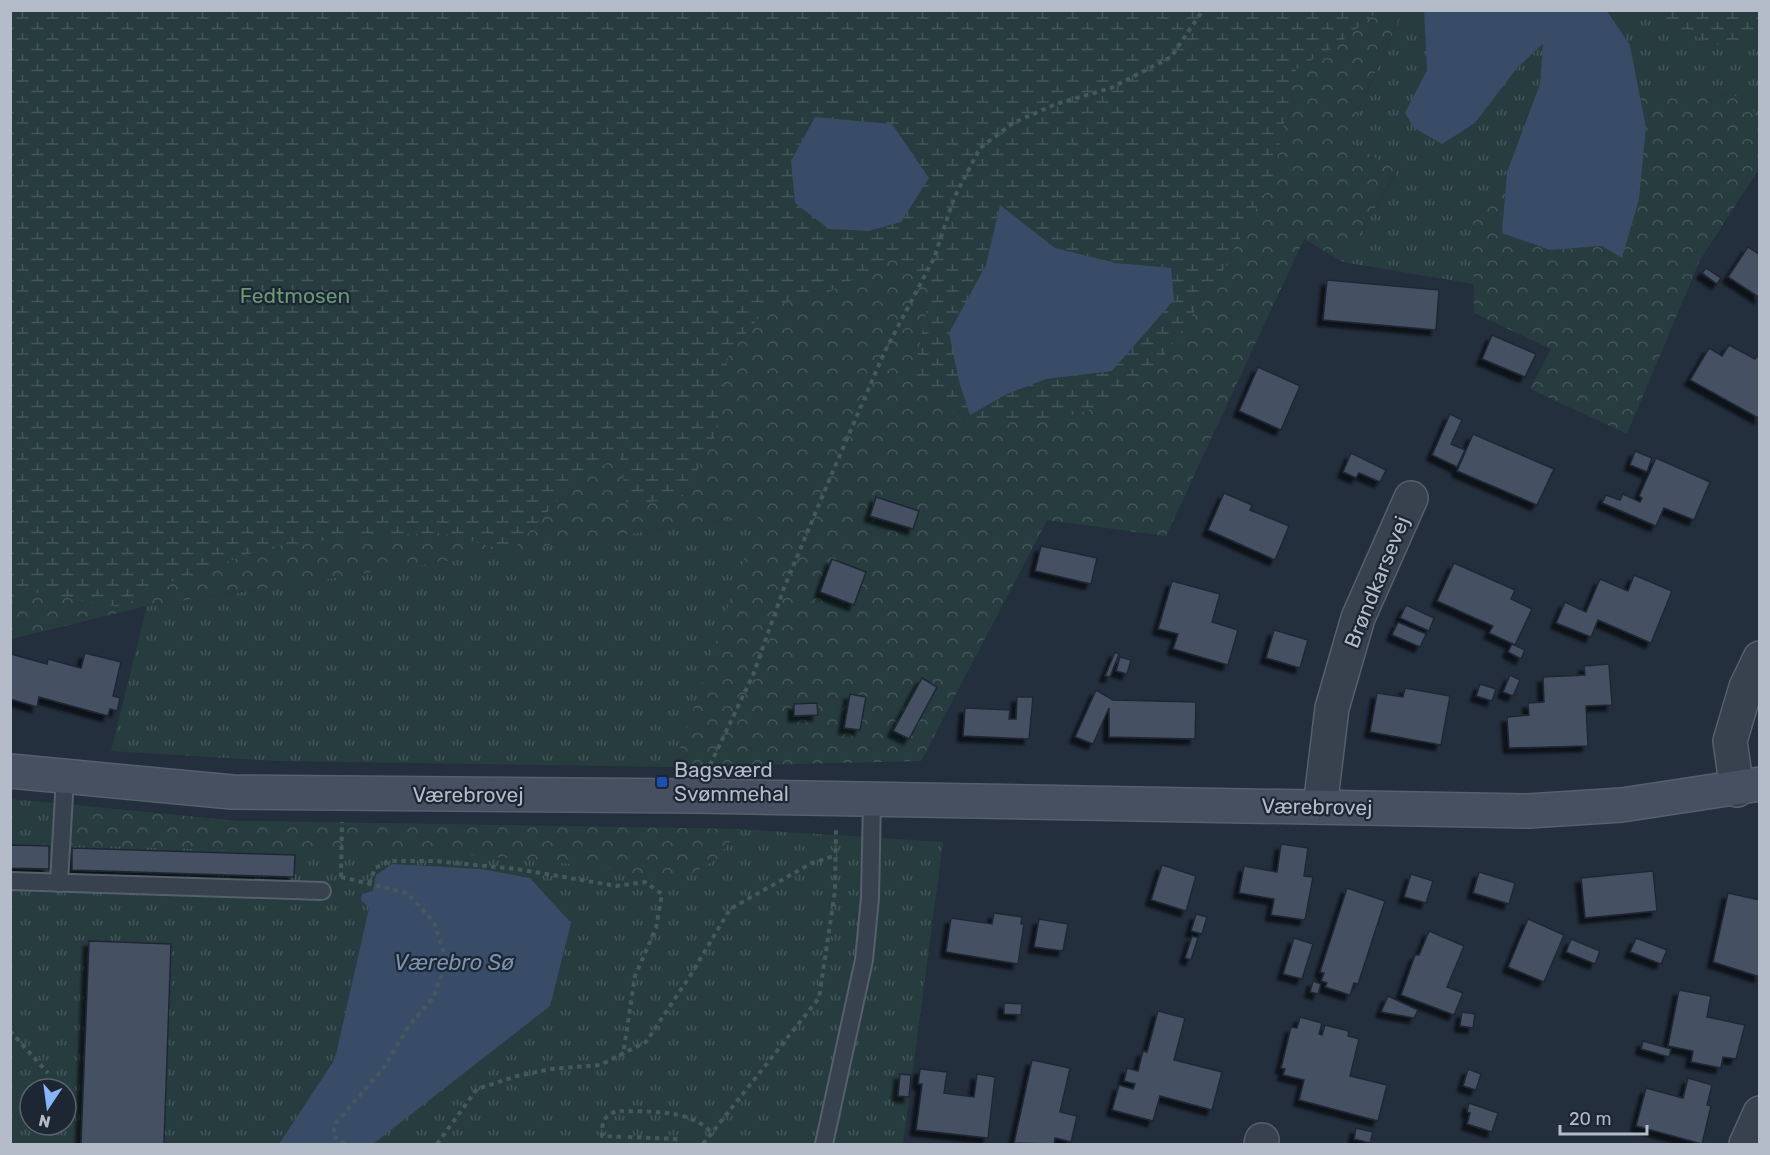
<svg xmlns="http://www.w3.org/2000/svg" width="1770" height="1155" font-family="Rubik,sans-serif">
<style>
.grass{fill:url(#grass-tufts);fill-rule:evenodd}
.forest{fill:url(#forest-crowns)}
.wetland{fill:url(#wetland-marsh);fill-rule:evenodd}
.water{fill:#394c67}
.building{fill:#455162;stroke:#1f2835;stroke-width:1.5;filter:url(#shadow)}
.lines{fill:none;stroke-linecap:round;stroke-linejoin:round}
.lane-casing{stroke:#565f6c;stroke-width:20}
.street-casing{stroke:#565f6c;stroke-width:36}
.secondary-casing{stroke:#565f6c;stroke-width:36}
.path{stroke:#44595c;stroke-width:4;stroke-dasharray:4.5 4.5;stroke-linecap:butt}
.lane{stroke:#38414e;stroke-width:16}
.street{stroke:#38414e;stroke-width:33}
.secondary{stroke:#465061;stroke-width:33}
.transit-dot{fill:#1a4fb4;stroke:#1d2633;stroke-width:2}
.labels{text-anchor:middle;stroke-width:4.5;stroke-linejoin:round;paint-order:stroke}
.park-label{font-size:21px;fill:#6b9a76;stroke:#1d2633}
.street-label{font-size:21px;fill:#b4bcc9;stroke:#1d2633}
.poi-label{font-size:21px;fill:#b4bcc9;stroke:#1d2633;text-anchor:start}
.water-label{font-size:22px;font-style:italic;fill:#7c92b1;stroke:#1d2633}
</style>
<defs>
<pattern id="grass-tufts" width="24" height="20" patternUnits="userSpaceOnUse" patternTransform="scale(1.5)"><rect width="24" height="20" fill="#263c3f"/><path d="M3 7l-1-3M5 7V3M7 7l1-3M15 17l-1-3M17 17v-4M19 17l1-3" fill="none" stroke="#435659"/></pattern>
<pattern id="forest-crowns" width="20" height="18" patternUnits="userSpaceOnUse" patternTransform="scale(1.5)"><rect width="20" height="18" fill="#263c3f"/><path d="M2 6a3 3 0 1 1 6 0M12 15a3 3 0 1 1 6 0" fill="none" stroke="#435659"/></pattern>
<pattern id="wetland-marsh" width="20" height="14" patternUnits="userSpaceOnUse" patternTransform="scale(1.5)"><rect width="20" height="14" fill="#263c3f"/><path d="M1 5h8M5 5V1M11 12h8M15 12V8" fill="none" stroke="#435659"/></pattern>
<filter id="shadow"><feDropShadow dx="-5.5" dy="5.5" stdDeviation="1.5" flood-color="#0009"/></filter>
</defs>
<rect width="100%" height="100%" fill="#242f3e"/>
<g class="grass">
<polygon points="1403,11 1424,11 1427,70 1407,113 1475,123 1517,68 1544,44 1540,84 1507,172 1473,222 1474,284 1343,262 1397,172 1345,140"/>
<polygon points="1607,11 1759,11 1759,127 1748,97 1639,90 1630,45"/>
<polygon points="760,514 674,767 278,761 111,751 147,606"/>
<path d="M11,799L238,821L739,829L943,842L903,1144H11ZM30,1089H66V1125H30Z"/>
</g>
<g class="forest">
<polygon points="10,11 1403,11 1345,139 1397,171 1343,262 1304,239 1166,536 1047,520 921,761 674,767 759,514 147,606 11,639"/>
<polygon points="1639,90 1748,97 1759,127 1759,169 1700,260 1627,434 1530,389 1551,349 1474,313 1473,222 1507,172 1503,233 1550,250 1602,246 1646,127"/>
<polygon points="73,805 238,821 739,829 717,859 672,885 604,867 427,851 342,854 71,845"/>
</g>
<g class="wetland">
<path d="M11,11H1378L1336,46L1296,69L1272,179L1222,272L1157,366L1097,408L1059,418L963,422L914,372L931,289L894,258L829,292L768,306L728,357L714,440L683,496L627,506L620,457L579,477L511,552L442,533L353,537L269,547L164,584L120,607L32,592L11,601ZM1000,206L1055,248L1116,263L1171,268L1112,371L1046,379L1007,394L970,415L949,333L986,265Z"/>
<polygon points="1655,11 1759,11 1759,37 1725,47 1660,24"/>
</g>
<g class="water">
<polygon points="1424,11 1607,11 1630,45 1646,127 1639,199 1622,258 1602,246 1550,250 1502,233 1507,172 1540,84 1543,44 1517,68 1475,123 1442,144 1414,128 1405,113 1427,70"/>
<polygon points="815,117 892,124 929,178 901,222 869,231 829,229 795,203 791,161"/>
<polygon points="1000,205 1055,248 1116,263 1171,268 1174,300 1112,371 1046,379 1007,394 970,415 959,381 949,333 986,265"/>
<polygon points="392,864 481,869 530,878 571,923 550,1006 373,1144 279,1144 335,1059 369,908 361,900 362,894 373,891 376,875"/>
</g>
<g class="building">
<polygon points="1748,247 1760,255 1760,298 1728,277"/>
<polygon points="1706,268 1721,278 1717,284 1702,273"/>
<polygon points="1327,280 1439,290 1436,330 1323,320"/>
<polygon points="1492,335 1536,354 1525,377 1482,359"/>
<polygon points="1729,345 1755,359 1760,353 1760,419 1690,380 1709,348 1722,356"/>
<polygon points="1258,367 1300,386 1281,430 1239,411"/>
<polygon points="1450,414 1462,420 1451,444 1465,450 1457,467 1432,455"/>
<polygon points="1473,434 1554,469 1537,505 1457,471"/>
<polygon points="1635,451 1652,458 1647,472 1630,465"/>
<polygon points="1351,453 1386,470 1380,482 1359,473 1356,478 1343,472"/>
<polygon points="1656,458 1710,482 1694,520 1664,508 1656,526 1602,503 1606,495 1620,500 1623,494 1640,502 1642,498 1639,496"/>
<polygon points="1224,493 1252,505 1250,510 1289,526 1275,560 1208,530"/>
<polygon points="876,497 919,511 913,529 870,516"/>
<polygon points="1041,546 1097,558 1091,584 1035,571"/>
<polygon points="832,559 866,572 854,605 820,592"/>
<polygon points="1454,563 1515,590 1511,599 1532,609 1515,645 1489,633 1493,626 1437,601"/>
<polygon points="1634,575 1672,591 1651,643 1598,620 1591,637 1556,623 1565,602 1586,612 1600,579 1628,591"/>
<polygon points="1172,581 1220,594 1212,622 1238,630 1228,665 1173,649 1178,634 1158,629"/>
<polygon points="1406,605 1434,618 1429,631 1400,618"/>
<polygon points="1398,622 1426,634 1420,647 1392,635"/>
<polygon points="1274,630 1308,640 1300,668 1266,658"/>
<polygon points="1512,644 1525,650 1521,659 1508,652"/>
<polygon points="1115,652 1119,654 1110,677 1105,676"/>
<polygon points="85,653 121,662 113,696 120,698 117,711 110,709 108,716 39,697 37,707 10,699 11,654 47,664 48,659 81,668"/>
<polygon points="1120,657 1131,660 1127,674 1116,671"/>
<polygon points="1609,664 1612,705 1586,706 1588,746 1509,748 1507,717 1529,715 1528,703 1544,702 1543,677 1585,675 1584,666"/>
<polygon points="1510,675 1520,680 1513,696 1503,692"/>
<polygon points="922,678 937,687 909,739 893,731"/>
<polygon points="1480,684 1496,689 1492,701 1476,696"/>
<polygon points="1405,688 1450,696 1441,745 1370,732 1377,693 1403,697"/>
<polygon points="1096,690 1113,700 1196,702 1195,739 1109,737 1109,708 1093,744 1075,737"/>
<polygon points="850,694 866,697 860,730 844,728"/>
<polygon points="1017,697 1033,697 1029,739 963,736 965,708 1010,710 1009,719 1016,719"/>
<polygon points="817,703 818,715 794,716 794,704"/>
<polygon points="1281,844 1308,848 1304,876 1313,877 1305,920 1271,915 1274,899 1239,893 1244,866 1277,872"/>
<polygon points="10,845 49,846 49,869 10,868"/>
<polygon points="72,848 295,855 294,877 72,870"/>
<polygon points="1162,865 1196,876 1186,911 1151,900"/>
<polygon points="1653,871 1657,911 1585,918 1581,878"/>
<polygon points="1479,872 1515,883 1509,904 1473,893"/>
<polygon points="1411,874 1433,881 1426,903 1404,897"/>
<polygon points="1347,888 1385,901 1358,984 1354,983 1350,995 1325,987 1327,983 1321,981 1324,973 1320,972"/>
<polygon points="1728,893 1760,900 1760,977 1713,962"/>
<polygon points="994,913 1022,917 1021,924 1024,924 1018,964 946,952 951,918 992,924"/>
<polygon points="1196,914 1207,917 1202,934 1191,931"/>
<polygon points="1039,919 1068,924 1063,951 1034,947"/>
<polygon points="1528,919 1564,935 1544,982 1508,967"/>
<polygon points="1429,931 1464,946 1447,987 1463,993 1454,1015 1401,995 1415,955 1419,955"/>
<polygon points="1192,936 1198,938 1191,960 1185,958"/>
<polygon points="1294,938 1313,944 1302,979 1283,974"/>
<polygon points="1636,938 1667,950 1661,964 1630,952"/>
<polygon points="1571,939 1600,951 1595,964 1566,952"/>
<polygon points="89,941 171,944 164,1144 81,1144"/>
<polygon points="1313,981 1321,984 1318,994 1310,992"/>
<polygon points="1679,990 1711,996 1707,1017 1745,1025 1736,1059 1723,1057 1721,1068 1691,1062 1693,1051 1668,1046"/>
<polygon points="1388,996 1418,1010 1414,1018 1381,1012"/>
<polygon points="1004,1003 1022,1004 1021,1015 1004,1014"/>
<polygon points="1158,1011 1185,1018 1174,1060 1222,1072 1212,1110 1160,1096 1153,1121 1112,1110 1119,1085 1133,1089 1135,1084 1124,1081 1127,1068 1138,1071 1143,1051 1147,1052"/>
<polygon points="1462,1012 1475,1014 1473,1028 1460,1026"/>
<polygon points="1300,1017 1322,1023 1319,1034 1322,1035 1325,1025 1349,1031 1348,1036 1359,1039 1350,1076 1387,1085 1378,1121 1299,1100 1304,1080 1283,1075 1285,1069 1281,1068 1291,1027 1297,1028"/>
<polygon points="1643,1041 1671,1049 1669,1057 1641,1049"/>
<polygon points="1032,1060 1070,1068 1060,1112 1077,1116 1071,1142 1055,1138 1054,1144 1014,1143"/>
<polygon points="920,1069 947,1072 944,1093 974,1097 977,1074 995,1077 988,1138 916,1130 922,1084 918,1084"/>
<polygon points="1468,1069 1481,1074 1476,1090 1463,1086"/>
<polygon points="900,1074 911,1075 909,1097 898,1096"/>
<polygon points="1688,1078 1712,1085 1707,1105 1711,1106 1702,1144 1636,1126 1646,1088 1683,1098"/>
<polygon points="1469,1103 1498,1113 1492,1132 1467,1124 1470,1113 1467,1112"/>
<polygon points="1356,1128 1373,1132 1370,1143 1354,1139"/>
</g>
<g class="lines">
<defs>
<g id="lane">
<polyline points="10,881 322,891"/>
<polyline points="59,883 65,777"/>
<polyline points="824,1144 864,960 870,898 872,800"/>
</g>
<g id="street">
<polyline points="1737,790 1730,741 1746,687 1760,658"/>
<polyline points="1320,807 1332,708 1358,618 1411,498"/>
<polyline points="1261,1144 1262,1140"/>
<polyline points="1746,1144 1760,1113"/>
</g>
<polyline id="secondary" points="10,771 232,792 696,796 1528,811 1622,805 1760,784"/>
</defs>
<use href="#lane" class="lane-casing"/>
<use href="#street" class="street-casing"/>
<use href="#secondary" class="secondary-casing"/>
<g class="path">
<polyline points="710,765 753,675 784,588 830,478 885,351 934,258 954,198 980,148 1013,123 1056,104 1111,88 1171,57 1203,10"/>
<polyline points="341,877 407,893 434,922 444,953 444,969 433,998 408,1027 385,1066 335,1124 333,1136 345,1144"/>
<polyline points="341,877 342,822"/>
<polyline points="369,884 375,868 390,861 434,861 517,869 616,886 645,882 662,894 656,928 635,976 623,1055"/>
<polyline points="10,1031 48,1073"/>
<path d="M621,1137L602,1136C602,1122 603,1117 616,1111C648,1112 689,1108 712,1133"/>
<polyline points="628,1137 678,1139 677,1144"/>
<polyline points="437,1144 477,1089 517,1076 551,1069 600,1065 646,1042 690,976 730,909 812,863 837,855"/>
<polyline points="703,1144 819,998 835,891 836,827"/>
</g>
<use href="#lane" class="lane"/>
<use href="#street" class="street"/>
<use href="#secondary" class="secondary"/>
</g>
<rect class="transit-dot" x="656" y="776" width="12" height="12" rx="3"/>
<g class="labels">
<g class="park-label">
<text x="295" y="303">Fedtmosen</text>
</g>
<g class="street-label">
<text transform="translate(1377 582) rotate(-68)" y="7">Brøndkarsevej</text>
<text x="468" y="802">Værebrovej</text>
<text transform="translate(1317 807) rotate(1)" y="7">Værebrovej</text>
</g>
<g class="poi-label">
<text x="674" y="777">Bagsværd<tspan x="674" dy="24">Svømmehal</tspan></text>
</g>
<g class="water-label">
<text x="454" y="970">Værebro Sø</text>
</g>
</g>
<rect width="1770" height="1155" fill="none" stroke="#b4bcc9" stroke-width="24"/>
<g transform="translate(48 1107) rotate(193)"><circle r="28" fill="#1d2633" stroke="#59626f" stroke-width="1.5"/>
<path d="M0-4.5L10 22L0 15L-10 22Z" fill="#8ab4f8"/>
<text y="-9" font-size="16" font-weight="bold" text-anchor="middle" fill="#b4bcc9">N</text>
</g>
<path d="M1560 1125v9h87v-9" fill="none" stroke="#b4bcc9" stroke-width="3"/>
<text x="1569" y="1125" font-size="18" fill="#b4bcc9" stroke="#1d2633" stroke-width="4.5" paint-order="stroke">20 m</text>
</svg>
